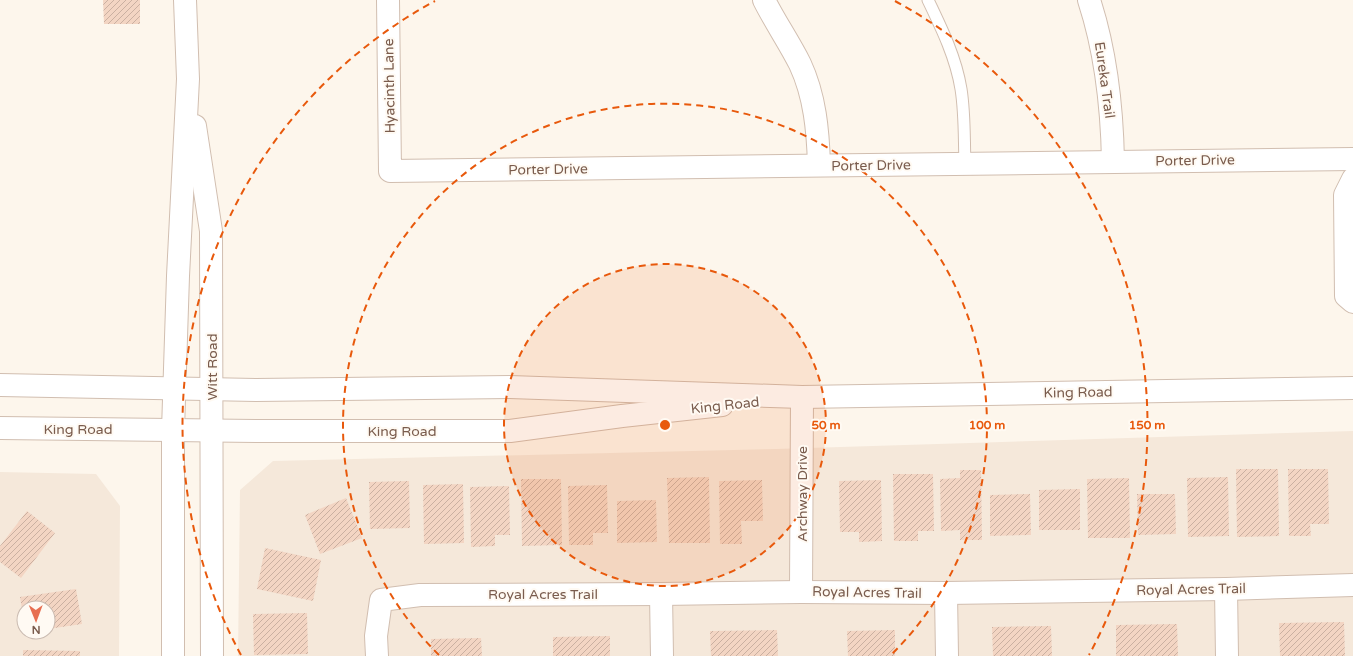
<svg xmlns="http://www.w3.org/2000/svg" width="1353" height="656" font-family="'Varela Round',sans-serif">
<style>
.residential{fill:#f5e8da;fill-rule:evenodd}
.building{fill:url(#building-hatch)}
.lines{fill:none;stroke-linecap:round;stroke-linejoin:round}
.service-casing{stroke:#d1beb0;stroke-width:13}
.minor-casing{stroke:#d1beb0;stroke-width:24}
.tertiary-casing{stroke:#d1beb0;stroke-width:24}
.service{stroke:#fff;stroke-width:11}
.minor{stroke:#fff;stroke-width:22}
.tertiary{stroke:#fff;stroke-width:22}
.ring{fill:none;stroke:#e8590c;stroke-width:2;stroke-dasharray:7 5}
.labels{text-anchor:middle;stroke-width:4;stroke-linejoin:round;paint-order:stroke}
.street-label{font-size:14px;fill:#7a5c4d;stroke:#fffaf3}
.centre{fill:#e8590c;stroke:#fffaf3;stroke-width:2}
.ring-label{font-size:12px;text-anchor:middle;font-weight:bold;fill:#e8590c;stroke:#fffaf3;stroke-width:4;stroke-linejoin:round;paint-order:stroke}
</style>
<defs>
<pattern id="building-hatch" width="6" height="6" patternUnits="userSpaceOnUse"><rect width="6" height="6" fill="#f3d5c3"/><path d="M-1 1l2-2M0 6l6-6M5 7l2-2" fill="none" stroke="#cab0a1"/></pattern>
</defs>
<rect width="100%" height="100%" fill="#fdf6ec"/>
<g class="residential">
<polygon points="1353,431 1353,656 238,656 240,490 273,461 776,449"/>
<path d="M0,472L96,474L120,506L119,656H0ZM24,608H48V632H24Z"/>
</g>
<g class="building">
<polygon points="103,0 140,0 140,24 104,24"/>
<polygon points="1236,469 1278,469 1279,536 1237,537"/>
<polygon points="1288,469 1328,469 1329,524 1310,524 1311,536 1289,536"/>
<polygon points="960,470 981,470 982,540 960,540 960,530 941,531 940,479 960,478"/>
<polygon points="893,474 933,474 934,531 918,531 918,541 894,541"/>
<polygon points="709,477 710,543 669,543 667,478"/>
<polygon points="1228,477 1229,536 1188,537 1187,478"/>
<polygon points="1129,478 1130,538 1088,538 1087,479"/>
<polygon points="521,479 561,479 562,545 522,546"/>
<polygon points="762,480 763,521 741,521 742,544 720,544 719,481"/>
<polygon points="881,480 882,541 859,542 859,532 840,532 839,481"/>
<polygon points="409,481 410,528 370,529 369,482"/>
<polygon points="463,484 464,543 424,544 423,485"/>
<polygon points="607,485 608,533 593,533 593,545 569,545 568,486"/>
<polygon points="509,486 510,535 495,535 495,546 471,547 470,487"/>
<polygon points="1080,489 1080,530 1039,530 1039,490"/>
<polygon points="1030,494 1031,535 990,536 990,495"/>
<polygon points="1137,494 1175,494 1176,534 1138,535"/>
<polygon points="346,498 362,538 320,554 305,515"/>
<polygon points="656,500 657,542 617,543 617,501"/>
<polygon points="27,511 55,533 21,578 0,562 0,546"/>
<polygon points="265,548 321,560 313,601 257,589"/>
<polygon points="76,589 82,624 48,629 48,608 24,608 23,615 20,597"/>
<polygon points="307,613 308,654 254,655 253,614"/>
<polygon points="1344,622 1345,656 1280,656 1279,623"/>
<polygon points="1177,624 1178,656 1116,656 1116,625"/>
<polygon points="1051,626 1052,656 993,656 992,627"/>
<polygon points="777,630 778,656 711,656 710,631"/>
<polygon points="895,630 895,656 848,656 847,631"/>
<polygon points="610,636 610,656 553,656 553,637"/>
<polygon points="481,638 482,656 431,656 431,639"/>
<polygon points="23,650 80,651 80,656 23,656"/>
</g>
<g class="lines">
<defs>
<path id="service" d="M928,0C942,29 956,58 961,89C965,114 964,139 965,163"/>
<g id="minor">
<polyline points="388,0 390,171 1353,159"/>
<path d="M764,0C775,22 789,42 800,64C815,96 818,131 819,165"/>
<path d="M1089,0C1106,52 1112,106 1113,161"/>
<polyline points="1353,179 1345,195 1346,296 1353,302"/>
<polyline points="1226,589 1227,656"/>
<polyline points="801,592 802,397"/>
<polyline points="946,593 947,656"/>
<polyline points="661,594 662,656"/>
<polyline points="377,656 376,636 381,600 420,595 661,594 801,592 946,593 1226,589 1353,585"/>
</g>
<g id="tertiary">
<polyline points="195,126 211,231 212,656"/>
<polyline points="0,385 256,390 510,387 802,397 1353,388"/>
<polyline points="0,428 263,431 510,431 622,416 722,405"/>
<polyline points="173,656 173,430 178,276 188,79 185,0"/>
</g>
</defs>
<use href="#service" class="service-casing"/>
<use href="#minor" class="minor-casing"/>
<use href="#tertiary" class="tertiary-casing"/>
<use href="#service" class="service"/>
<use href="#minor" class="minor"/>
<use href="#tertiary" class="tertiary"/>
</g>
<circle cx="665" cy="425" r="161" fill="#e8590c" fill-opacity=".12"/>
<g class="ring">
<circle cx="665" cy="425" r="161"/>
<path d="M439 655A322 322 0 1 1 891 655"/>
<path d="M241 655A482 482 0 0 1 435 1M895 1A482 482 0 0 1 1089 655"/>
</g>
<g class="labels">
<g class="street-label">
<text transform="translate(1105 80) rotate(82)" y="5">Eureka Trail</text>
<text transform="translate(389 86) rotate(-91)" y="5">Hyacinth Lane</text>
<text transform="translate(1195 160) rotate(-1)" y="5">Porter Drive</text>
<text transform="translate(871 165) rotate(-1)" y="5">Porter Drive</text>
<text transform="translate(548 169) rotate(-1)" y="5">Porter Drive</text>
<text transform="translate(212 367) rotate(-90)" y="5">Witt Road</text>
<text transform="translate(1078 392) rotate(-1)" y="5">King Road</text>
<text transform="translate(725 405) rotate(-6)" y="5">King Road</text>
<text x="78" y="434">King Road</text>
<text x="402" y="436">King Road</text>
<text transform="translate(802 494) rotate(-90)" y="5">Archway Drive</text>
<text transform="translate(1191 589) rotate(-1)" y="5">Royal Acres Trail</text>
<text transform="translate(867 592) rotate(1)" y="5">Royal Acres Trail</text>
<text x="543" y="599">Royal Acres Trail</text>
</g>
</g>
<circle cx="665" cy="425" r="6" class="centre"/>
<g class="ring-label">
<text x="826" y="429">50 m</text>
<text x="987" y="429">100 m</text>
<text x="1147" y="429">150 m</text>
</g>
<g transform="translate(36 620) rotate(179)"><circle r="19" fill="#fffaf3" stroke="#cabbb1"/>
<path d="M0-3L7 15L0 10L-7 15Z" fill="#e76f51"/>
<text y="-6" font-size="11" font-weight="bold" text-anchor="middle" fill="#7a5c4d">N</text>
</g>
</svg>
